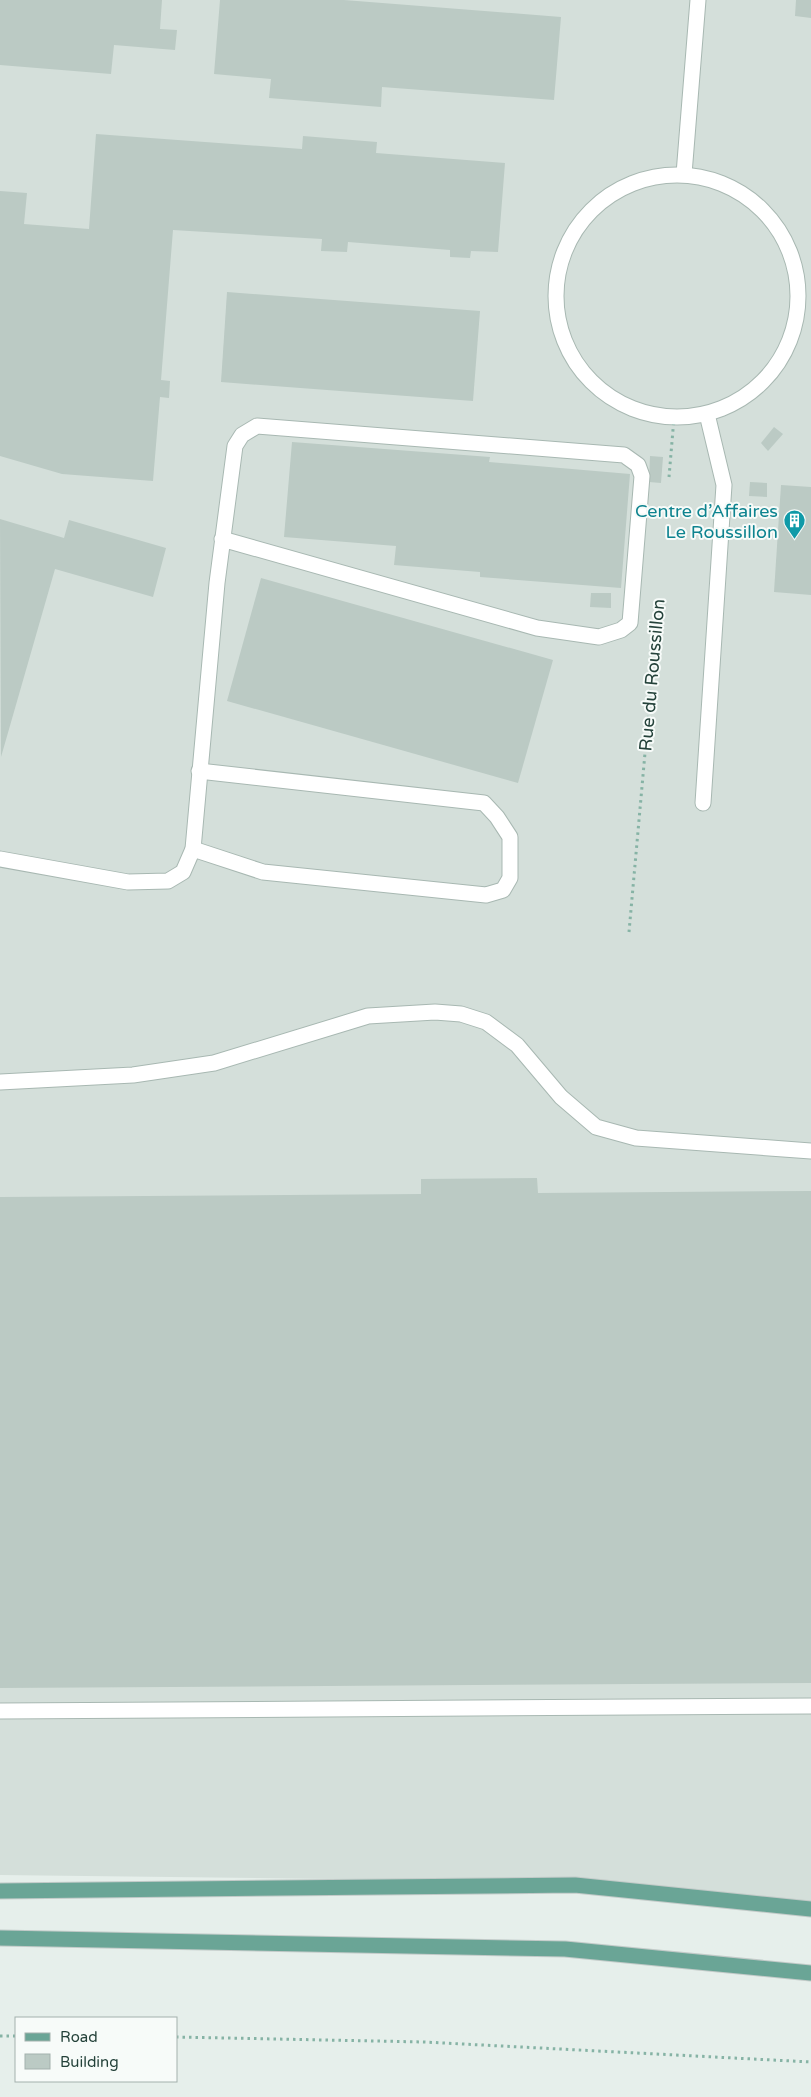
<svg xmlns="http://www.w3.org/2000/svg" width="811" height="2097" font-family="'Varela Round',sans-serif">
<style>
.built{fill:#d4dfda}
.building{fill:#bbcac4}
.lines{fill:none;stroke-linecap:round;stroke-linejoin:round}
.minor-casing{stroke:#a8b8b2;stroke-width:17}
.major-casing{stroke:#c2cac8;stroke-width:17}
.path{stroke:#86b3a5;stroke-width:3;stroke-dasharray:2.5 4;stroke-linecap:butt}
.minor{stroke:#fff;stroke-width:15}
.major{stroke:#6aa596;stroke-width:15}
.labels{text-anchor:middle;stroke-width:4;stroke-linejoin:round;paint-order:stroke}
.culture-label{font-size:18px;fill:#0d838f;stroke:#f7fbf9;text-anchor:end}
.street-label{font-size:18px;fill:#24423a;stroke:#f7fbf9}
</style>
<rect width="100%" height="100%" fill="#e6efeb"/>
<polygon class="built" points="0,0 811,0 811,1906 575,1882 0,1875"/>
<g class="building">
<polygon points="0,0 162,0 160,29 177,30 175,50 114,45 111,74 0,65"/>
<polygon points="220,0 344,0 561,17 554,100 382,87 381,107 269,98 271,79 214,74"/>
<polygon points="796,0 811,0 811,18 795,16"/>
<polygon points="96,134 302,149 303,136 377,142 376,153 505,163 498,252 471,251 470,258 450,257 450,250 348,242 347,252 321,251 322,239 173,230 161,380 170,381 169,398 160,397 153,481 62,474 0,456 0,191 27,193 24,224 89,229"/>
<polygon points="227,292 480,311 473,401 221,382"/>
<polygon points="774,427 783,434 768,451 761,443"/>
<polygon points="292,442 490,457 489,462 630,474 621,588 480,577 480,572 394,565 396,546 284,537"/>
<polygon points="650,456 663,457 661,483 649,482"/>
<polygon points="750,482 767,483 767,497 749,496"/>
<polygon points="781,485 811,487 811,595 774,592"/>
<polygon points="0,519 64,538 69,520 166,548 153,597 55,569 1,757"/>
<polygon points="261,578 553,660 518,783 227,701"/>
<polygon points="591,593 611,593 611,608 590,607"/>
<polygon points="537,1178 538,1193 811,1191 811,1683 0,1688 0,1197 421,1194 421,1179"/>
</g>
<g class="lines">
<defs>
<g id="minor">
<polyline points="684,174 698,0"/>
<circle cx="677" cy="296" r="121"/>
<polyline points="703,803 724,485 707,414"/>
<polyline points="193,849 263,872 486,895 503,890 510,878 510,837 497,817 484,803 199,771"/>
<polyline points="0,859 128,882 168,881 183,872 193,849 217,583 235,446 242,435 257,426 624,455 638,465 642,476 630,623 621,630 599,637 537,628 222,539"/>
<polyline points="0,1082 133,1075 214,1063 368,1016 435,1012 461,1014 486,1022 517,1045 561,1097 596,1127 636,1138 811,1151"/>
<polyline points="0,1711 811,1706"/>
</g>
<g id="major">
<polyline points="0,1891 575,1885 811,1909"/>
<polyline points="0,1938 565,1949 811,1973"/>
</g>
</defs>
<use href="#minor" class="minor-casing"/>
<use href="#major" class="major-casing"/>
<g class="path">
<polyline points="669,477 674,418"/>
<polyline points="629,932 656,630"/>
<polyline points="0,2036 16,2036"/>
<polyline points="176,2037 424,2042 811,2062"/>
</g>
<use href="#minor" class="minor"/>
<use href="#major" class="major"/>
</g>
<defs>
<symbol id="building-pin" viewBox="-11 -11 22 30"><path d="M0 17L-7.5 6A9.5 9.5 0 1 1 7.5 6Z" fill="#0f9aa8" stroke="#f7fbf9"/><path d="M-4-6H4V6H1V3H-1V6H-4ZM-2.5-4.3h1.7v1.8h-1.7ZM.8-4.3h1.7v1.8H.8ZM-2.5-1h1.7V.8h-1.7ZM.8-1h1.7V.8H.8Z" fill="#fff"/></symbol>
</defs>
<g fill-rule="evenodd">
<use href="#building-pin" x="782" y="508" width="25" height="34"/>
</g>
<g class="labels">
<g class="culture-label">
<text x="778" y="517">Centre d’Affaires<tspan x="778" dy="21">Le Roussillon</tspan></text>
</g>
<g class="street-label">
<text transform="translate(652 675) rotate(-85)" y="6">Rue du Roussillon</text>
</g>
</g>
<rect x="15" y="2017" width="162" height="65" fill="#f7fbf9" stroke="#a3b1ad"/>
<rect x="25" y="2033" width="25" height="8" fill="#6aa596" stroke="#a3b1ad"/>
<text x="60" y="2042" font-size="15" fill="#24423a">Road</text>
<rect x="25" y="2054" width="25" height="15" fill="#bbcac4" stroke="#a3b1ad"/>
<text x="60" y="2067" font-size="15" fill="#24423a">Building</text>
</svg>
